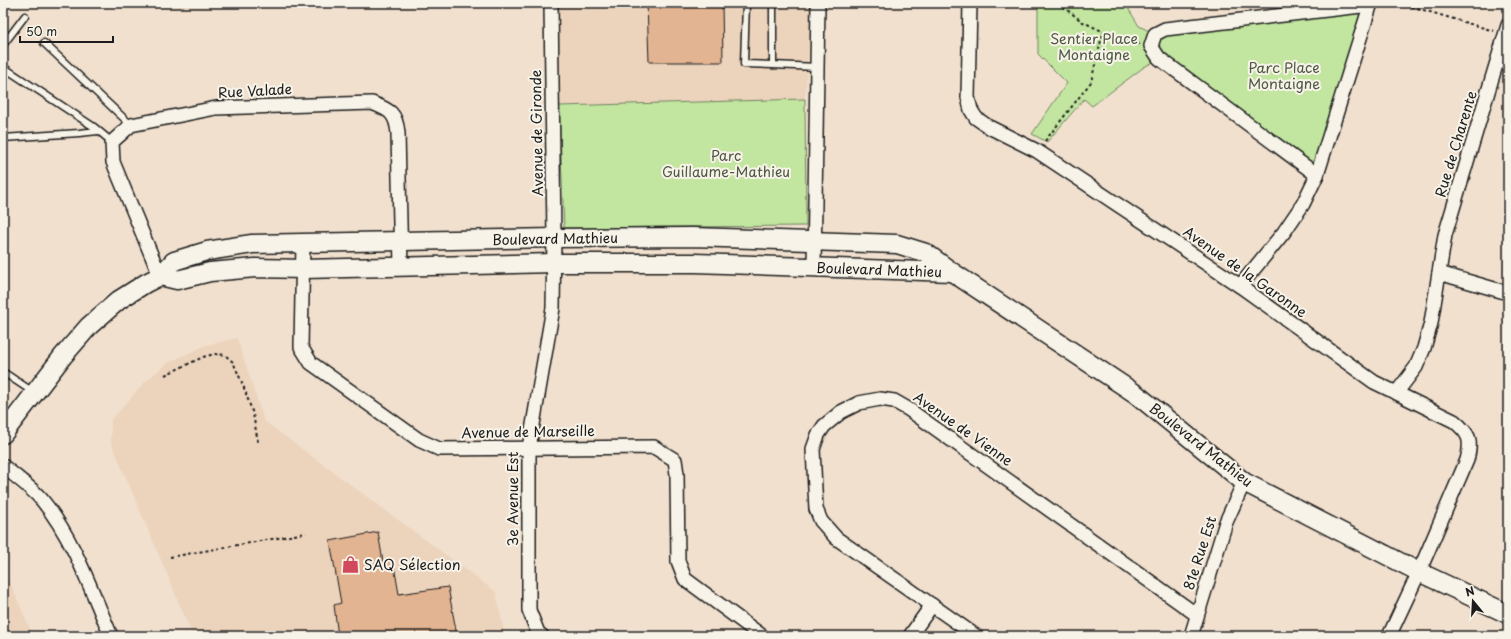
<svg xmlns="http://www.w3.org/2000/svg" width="1511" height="639" font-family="'Playpen Sans',sans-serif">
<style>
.built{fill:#ecd3bc}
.green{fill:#c2e6a0;stroke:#6f815e}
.building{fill:#e2b492;stroke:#1c1c1c}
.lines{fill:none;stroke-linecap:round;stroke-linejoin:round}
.lane-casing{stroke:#1c1c1c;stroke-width:9}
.street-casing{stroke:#1c1c1c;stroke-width:16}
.secondary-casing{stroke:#1c1c1c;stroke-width:21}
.path{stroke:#1c1c1c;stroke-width:2;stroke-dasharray:3 3;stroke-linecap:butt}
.lane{stroke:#f7f3e8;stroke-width:6}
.street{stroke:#f7f3e8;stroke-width:13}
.secondary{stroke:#f7f3e8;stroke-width:18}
.labels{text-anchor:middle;stroke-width:4;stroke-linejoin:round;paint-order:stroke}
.park-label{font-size:14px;fill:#4e5944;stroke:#f7f3e8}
.street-label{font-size:14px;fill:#1c1c1c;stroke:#f7f3e8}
.poi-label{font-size:14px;fill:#1c1c1c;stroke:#f7f3e8;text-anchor:start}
</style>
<rect width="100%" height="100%" fill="#f1e0ce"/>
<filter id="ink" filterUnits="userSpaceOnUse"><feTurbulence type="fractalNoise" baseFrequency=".025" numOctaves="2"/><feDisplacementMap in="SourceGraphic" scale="8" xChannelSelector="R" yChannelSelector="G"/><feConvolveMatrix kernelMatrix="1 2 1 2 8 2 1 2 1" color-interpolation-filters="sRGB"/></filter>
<g filter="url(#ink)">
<g class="built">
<polygon points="555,3 812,3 805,99 559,106"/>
<polygon points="237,338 264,421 496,592 505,636 193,636 111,442 111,420 145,382 166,364 204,346"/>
<polygon points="9,580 33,636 3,636 3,583"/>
</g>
<g class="green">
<polygon points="1038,3 1125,3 1139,26 1155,34 1370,5 1317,175 1159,59 1144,67 1092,106 1084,99 1047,142 1032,134 1067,83 1038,54"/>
<polygon points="805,99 806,226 564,228 559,106"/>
</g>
<g class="building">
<polygon points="647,3 722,3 723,62 649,62"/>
<polygon points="378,532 383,562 393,560 399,594 448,587 457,636 338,636 334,605 341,603 330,541"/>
</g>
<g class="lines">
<defs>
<g id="lane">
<polyline points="746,3 744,64 773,65"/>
<polyline points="773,3 773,65 817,67"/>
<polyline points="44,43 131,125"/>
<polyline points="3,45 25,16"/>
<polyline points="3,67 94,127 112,142"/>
<polyline points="3,138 79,133 98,131"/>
<polyline points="3,372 33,392"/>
</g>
<g id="street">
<path d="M970,3L968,97L971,110L976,118L989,127L1037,151L1240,286L1374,382L1454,421C1470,434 1472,440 1467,460L1419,572L1389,636"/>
<polyline points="1317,175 1159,58 1151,46 1155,34 1165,29 1370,5"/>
<polyline points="303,244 301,347 311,363 419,440 439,449 654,447 675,460 677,474 678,561 685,579 762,636"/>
<polyline points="814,268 818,3"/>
<polyline points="1439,273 1508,293"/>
<path d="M160,276L113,162L112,142L131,125L216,108L372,103C390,110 396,113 398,133L401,267"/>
<polyline points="1240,286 1284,232 1303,204 1317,175 1371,3"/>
<polyline points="1397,392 1416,367 1424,348 1431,323 1445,235 1508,25"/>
<path d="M3,466C16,477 31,487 42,500C74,539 91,590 111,636"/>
<polyline points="542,636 538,633 529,610 529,448 553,308 554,238 551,3"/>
<polyline points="910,636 932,605"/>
<polyline points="976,636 836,538 821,521 816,509 813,449 818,435 824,426 841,412 859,403 880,399 894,401 908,409 1197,615"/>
<polyline points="1191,636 1226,522 1244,482"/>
</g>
<g id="secondary">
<polyline points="160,276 177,280 210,272 255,268 304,269 553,263 695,263 952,272"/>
<polyline points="3,434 63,356 89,326 119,300 146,283 160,276 174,261 207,251 252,244 554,238 693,237 897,244 926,253 952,272 1136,394 1244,482 1419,572 1508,614"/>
</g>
</defs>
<use href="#lane" class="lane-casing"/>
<use href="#street" class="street-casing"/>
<use href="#secondary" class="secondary-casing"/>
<g class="path">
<polyline points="1058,3 1083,22 1121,40 1140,44"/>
<polyline points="1400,3 1494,31"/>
<polyline points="1045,141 1091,82 1103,32"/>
<polyline points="165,375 203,357 215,354 225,355 233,362 243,385 253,414 258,442"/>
<polyline points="170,557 306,533"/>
</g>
<use href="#lane" class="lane"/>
<use href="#street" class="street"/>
<use href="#secondary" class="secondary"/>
</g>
</g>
<defs>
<symbol id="shop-bare" viewBox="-9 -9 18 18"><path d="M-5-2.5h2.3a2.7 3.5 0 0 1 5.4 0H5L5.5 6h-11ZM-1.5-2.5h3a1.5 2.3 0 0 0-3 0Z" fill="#d1495b" stroke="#f7f3e8" stroke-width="2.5" paint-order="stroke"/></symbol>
</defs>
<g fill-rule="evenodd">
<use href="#shop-bare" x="338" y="552" width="25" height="25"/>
</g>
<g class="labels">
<g class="park-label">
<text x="1094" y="44">Sentier Place<tspan x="1094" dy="16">Montaigne</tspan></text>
<text x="1284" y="73">Parc Place<tspan x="1284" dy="16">Montaigne</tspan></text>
<text x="726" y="161">Parc<tspan x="726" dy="16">Guillaume-Mathieu</tspan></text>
</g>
<g class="street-label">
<text transform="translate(255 91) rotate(-3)" y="5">Rue Valade</text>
<text transform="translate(537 133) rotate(-91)" y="5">Avenue de Gironde</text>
<text transform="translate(1456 144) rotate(-73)" y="5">Rue de Charente</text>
<text transform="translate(555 239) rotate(-1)" y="5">Boulevard Mathieu</text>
<text transform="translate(879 270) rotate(2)" y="5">Boulevard Mathieu</text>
<text transform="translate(1245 272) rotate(35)" y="5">Avenue de la Garonne</text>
<text transform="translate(963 429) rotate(35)" y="5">Avenue de Vienne</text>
<text transform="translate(528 432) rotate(-1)" y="5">Avenue de Marseille</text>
<text transform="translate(1201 445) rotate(38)" y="5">Boulevard Mathieu</text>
<text transform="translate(513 499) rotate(-90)" y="5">3e Avenue Est</text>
<text transform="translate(1200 553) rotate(-72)" y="5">81e Rue Est</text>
</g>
<g class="poi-label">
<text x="364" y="570">SAQ Sélection</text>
</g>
</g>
<rect width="1511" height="639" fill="none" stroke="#f7f3e8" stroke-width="16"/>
<rect x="8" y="8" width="1495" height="623" fill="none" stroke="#1c1c1c" stroke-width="1.5" filter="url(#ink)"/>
<g transform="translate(1473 601) rotate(342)" stroke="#f7f3e8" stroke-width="3" paint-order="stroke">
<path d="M0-3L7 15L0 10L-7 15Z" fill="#1c1c1c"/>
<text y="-6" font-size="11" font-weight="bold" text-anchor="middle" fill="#1c1c1c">N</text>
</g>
<path d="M20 36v6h93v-6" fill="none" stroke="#1c1c1c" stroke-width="2"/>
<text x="26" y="36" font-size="12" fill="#1c1c1c" stroke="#f7f3e8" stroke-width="3" paint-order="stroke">50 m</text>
</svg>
